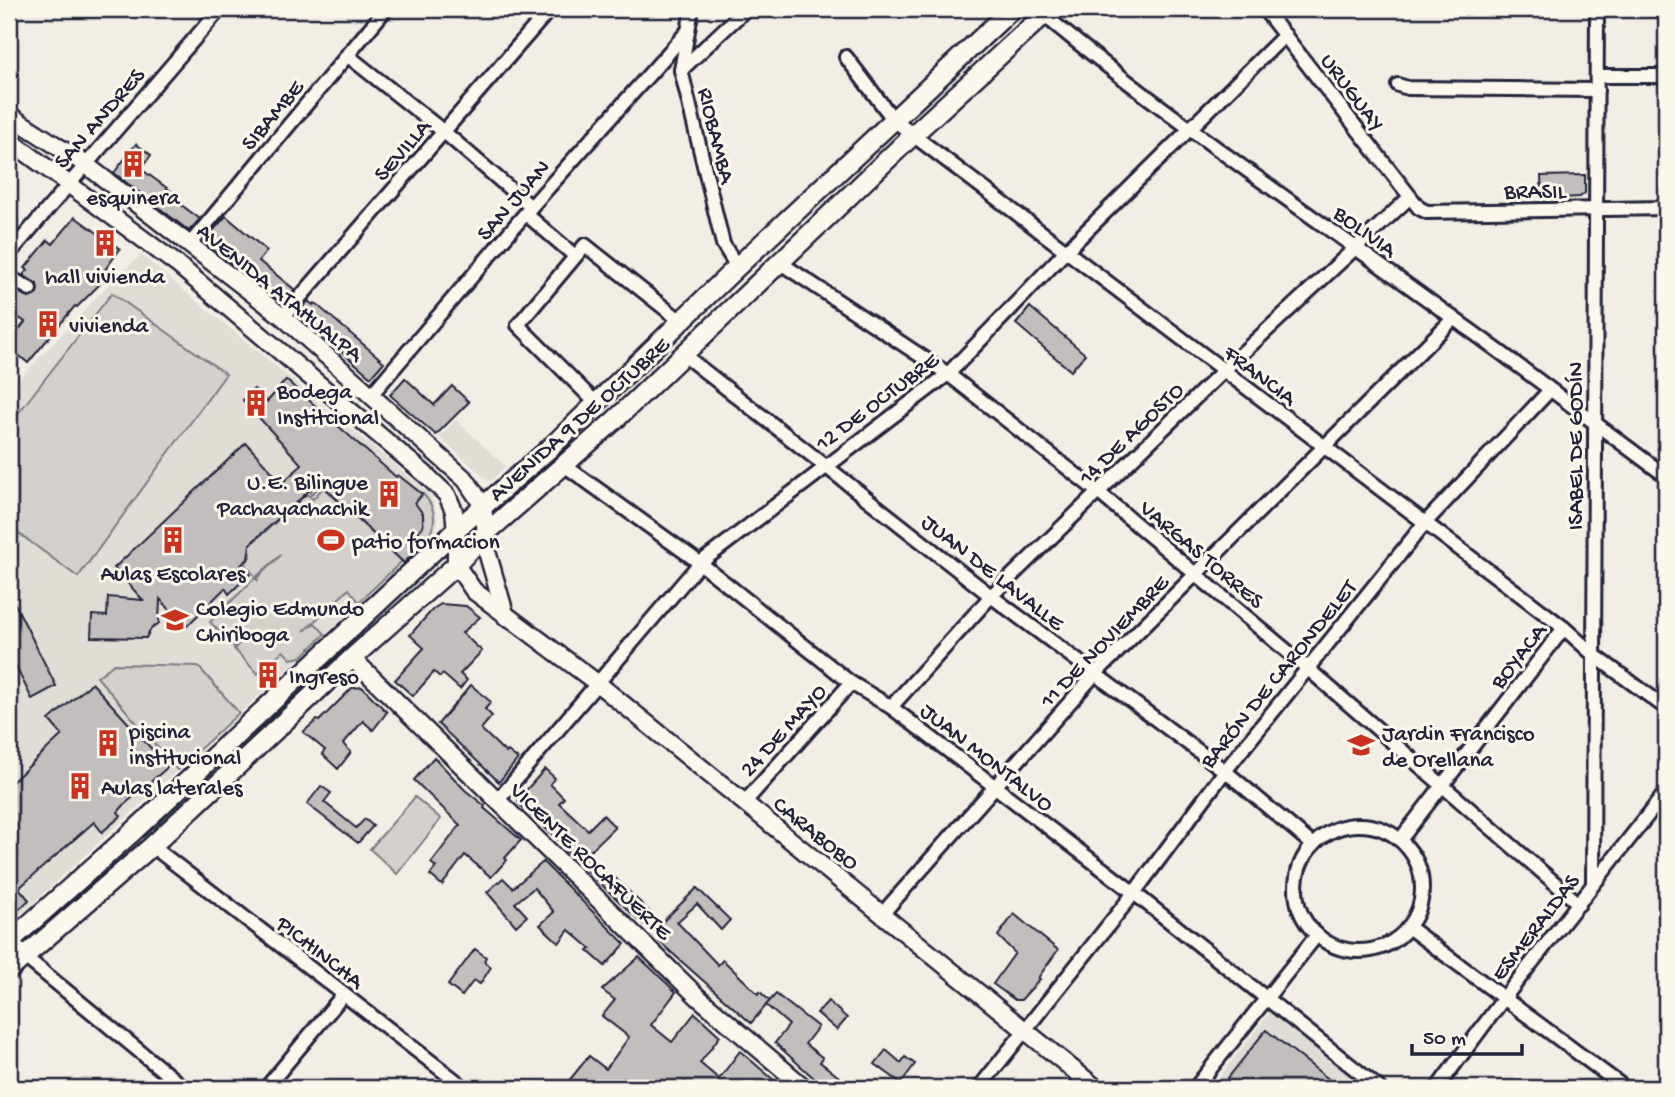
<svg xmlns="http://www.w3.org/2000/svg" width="1675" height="1097" font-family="'Gochi Hand',sans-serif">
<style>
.built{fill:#e0dcd6}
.green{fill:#d4d1cc;stroke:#7b7a84;stroke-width:2}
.building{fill:#c2bebe;stroke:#22223b;stroke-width:2}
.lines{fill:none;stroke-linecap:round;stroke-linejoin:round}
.minor-casing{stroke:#22223b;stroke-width:18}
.secondary-casing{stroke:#22223b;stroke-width:21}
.primary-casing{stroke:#22223b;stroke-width:23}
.minor{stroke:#fbf7ec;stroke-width:12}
.secondary{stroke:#fbf7ec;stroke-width:16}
.primary{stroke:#fbf7ec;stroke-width:18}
.labels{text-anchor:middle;stroke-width:6;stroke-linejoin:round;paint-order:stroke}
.street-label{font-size:23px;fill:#22223b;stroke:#fbf7ec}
.poi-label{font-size:23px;fill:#22223b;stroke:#fbf7ec;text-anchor:start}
</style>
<rect width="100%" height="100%" fill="#f2eee5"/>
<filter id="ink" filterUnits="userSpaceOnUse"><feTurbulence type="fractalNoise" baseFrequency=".0143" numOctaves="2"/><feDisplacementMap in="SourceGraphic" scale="14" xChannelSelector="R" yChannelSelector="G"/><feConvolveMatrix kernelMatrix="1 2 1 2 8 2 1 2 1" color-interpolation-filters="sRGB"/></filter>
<g filter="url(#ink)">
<g class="built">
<polygon points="141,255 430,494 437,514 438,524 434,535 13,921 9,916 9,390 115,278"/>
<polygon points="456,420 505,466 490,482 439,437"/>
<polygon points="1271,1011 1369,1088 1211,1088"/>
</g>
<g class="green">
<polygon points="112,293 226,374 78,577 9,526 9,425"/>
<polygon points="313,478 402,561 359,602 349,589 304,631 315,623 325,634 301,657 291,659 283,651 258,674 234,649 246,636 234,647 210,622 255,578 258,581 257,578 281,555 256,577 245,565 250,557 249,546 307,494 313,499 322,489 319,487 311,495"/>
<path d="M423,494C436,507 438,525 426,539L418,532L424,526L423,514L414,505Z"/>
<polygon points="114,664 198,666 239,713 177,770 97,677"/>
<polygon points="415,797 441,819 397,874 370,849"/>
</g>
<g class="building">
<polygon points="136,144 151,155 141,169 171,191 168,195 200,219 189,231 114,173"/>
<polygon points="1585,175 1585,193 1580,197 1542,199 1541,176"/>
<polygon points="226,216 267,251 259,261 295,290 283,304 203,242"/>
<polygon points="75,217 120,249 97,281 100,284 77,307 75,306 28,363 9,347 9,343 25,322 9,311 9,291 11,288 29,298 37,294 37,284 23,275 28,270 25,268 48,240 53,244"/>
<polygon points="308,301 313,305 315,303 384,362 371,377 297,314"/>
<polygon points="1030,307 1085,354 1071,371 1016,324"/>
<polygon points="405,378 434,405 452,386 469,402 436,435 390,395"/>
<polygon points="286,380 396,477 398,475 422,494 415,503 423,514 423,525 418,532 423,538 414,547 417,550 404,563 319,482 250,544 248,559 241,565 250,574 229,594 225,588 186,627 160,599 159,623 150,630 146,638 91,637 92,615 107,616 108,597 143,600 114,568 246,443 282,483 302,465 243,400 254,389 267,402"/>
<polygon points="9,592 56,686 32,699 9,653"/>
<polygon points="441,604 466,606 480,617 462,633 482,651 460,674 467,680 460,689 443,674 440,677 434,672 413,696 395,680 424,648 410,635 433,609"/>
<polygon points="92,683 168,767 125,804 118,812 121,816 102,832 94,822 19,888 29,900 9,919 9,894 15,888 9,881 9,785 62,735 49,720"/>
<polygon points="471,685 491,702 485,709 492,716 481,729 506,753 508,751 518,759 499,782 438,724"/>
<polygon points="362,687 387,712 373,730 363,721 343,744 351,752 338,769 322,754 325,750 303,732 317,720 319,721 352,688"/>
<polygon points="434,757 465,790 485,806 484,808 521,840 505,858 507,860 491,877 465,855 442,885 430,875 436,867 431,863 460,825 414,780"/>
<polygon points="545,769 555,778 550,784 564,798 559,803 588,830 603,815 615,827 587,854 609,877 612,875 652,914 643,924 564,849 566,847 519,804 518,799"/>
<polygon points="321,786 331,793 324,802 356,828 365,819 373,826 358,843 307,804"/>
<polygon points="543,862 625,944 605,966 588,951 591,949 569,930 559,943 540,925 554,912 534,888 515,903 527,916 516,926 487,892 503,878 513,888"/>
<polygon points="697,888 730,920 721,930 697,904 677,922 718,965 723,960 758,994 760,992 770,1001 751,1023 672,953 660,942 662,936 655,929"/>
<polygon points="1014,914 1058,950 1038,978 1040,979 1021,1000 1015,1000 993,984 1015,953 998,936"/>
<polygon points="475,949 486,957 484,961 491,967 480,984 474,980 462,996 448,985"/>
<polygon points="639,957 676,992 651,1025 672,1042 695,1013 720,1036 700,1063 719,1079 740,1051 783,1088 694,1088 685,1082 680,1088 638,1088 624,1078 616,1088 563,1088 589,1056 606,1069 629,1037 602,1016 615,1000 602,990"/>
<polygon points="776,994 818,1027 805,1044 823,1058 820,1062 853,1088 825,1088 775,1043 789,1025 766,1005"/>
<polygon points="828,1001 847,1018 837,1030 817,1013"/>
<polygon points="1266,1030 1340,1088 1220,1088"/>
<polygon points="886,1050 901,1063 905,1057 915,1064 901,1083 875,1064"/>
</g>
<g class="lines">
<defs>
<g id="minor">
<polyline points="692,9 681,70 723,244 737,267"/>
<polyline points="1264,9 1419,208 1427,212 1666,208"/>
<path d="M1044,15C1174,123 1316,218 1453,318C1525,369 1595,424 1666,476"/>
<polyline points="347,55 444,132 531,207"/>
<polyline points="846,57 893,119 913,135 1564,628 1594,655 1666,708"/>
<polyline points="681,70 746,9"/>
<polyline points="1597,76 1666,76"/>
<polyline points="1398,85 1408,88 1597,90"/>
<polyline points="526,214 575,256"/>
<polyline points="189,245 386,9"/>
<polyline points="9,254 220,9"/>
<polyline points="779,262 948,374 1098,492 1307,668 1579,904"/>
<polyline points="9,277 30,289"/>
<polyline points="283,317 550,9"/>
<polyline points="684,355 991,596 1225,771 1313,845"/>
<polyline points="371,395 531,207 687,32"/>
<polyline points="596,403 518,325 585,245 682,322"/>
<polyline points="564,465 700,563 851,683 891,707 1134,893 1379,1088"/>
<polyline points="891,707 991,596 1223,371 1409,198"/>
<polyline points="498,800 700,563 948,374 1065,252 1285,35"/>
<polyline points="744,803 851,683"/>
<circle cx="1359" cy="888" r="63"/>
<polyline points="1400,840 1564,628"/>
<polyline points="152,846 465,1088"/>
<polyline points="1593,884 1597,9"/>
<polyline points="882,914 1095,674 1454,318"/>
<polyline points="1408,927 1625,1088"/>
<polyline points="9,936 25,957 184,1088"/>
<polyline points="266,1088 343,995"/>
<polyline points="979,1088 1134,893 1225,771 1424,524 1550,390"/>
<polyline points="1195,1088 1317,935"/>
<polyline points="1437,1088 1504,998 1666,792"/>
</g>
<g id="secondary">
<polyline points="9,115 85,164 283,317 466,480 483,506 488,555 506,617"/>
<polyline points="9,140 178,265 425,474 447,495 454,511 456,530 456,565 474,591 597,683 1096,1088"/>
<polyline points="352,658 699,998 805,1088"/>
</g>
<g id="primary">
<polyline points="9,942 136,829 456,530 549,449 737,267 1012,9"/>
<polyline points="9,970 152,846 352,658 456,565 485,534 615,420 913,135 1050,9"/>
</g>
</defs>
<use href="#minor" class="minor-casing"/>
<use href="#secondary" class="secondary-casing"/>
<use href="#primary" class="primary-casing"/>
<use href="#minor" class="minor"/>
<use href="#secondary" class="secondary"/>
<use href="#primary" class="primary"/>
</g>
</g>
<defs>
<symbol id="building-bare" viewBox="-9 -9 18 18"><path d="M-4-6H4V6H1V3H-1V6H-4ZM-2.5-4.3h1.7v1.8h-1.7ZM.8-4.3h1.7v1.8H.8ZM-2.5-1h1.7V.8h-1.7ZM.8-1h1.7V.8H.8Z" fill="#c8321e" stroke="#fbf7ec" stroke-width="2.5" paint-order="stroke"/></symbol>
<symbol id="stadium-bare" viewBox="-9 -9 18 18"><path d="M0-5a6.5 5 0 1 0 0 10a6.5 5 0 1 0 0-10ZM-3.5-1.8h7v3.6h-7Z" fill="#c8321e" stroke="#fbf7ec" stroke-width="2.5" paint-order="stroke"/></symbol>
<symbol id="university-bare" viewBox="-9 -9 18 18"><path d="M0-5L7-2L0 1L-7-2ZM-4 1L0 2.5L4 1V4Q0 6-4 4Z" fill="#c8321e" stroke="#fbf7ec" stroke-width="2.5" paint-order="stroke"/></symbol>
<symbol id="school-bare" viewBox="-9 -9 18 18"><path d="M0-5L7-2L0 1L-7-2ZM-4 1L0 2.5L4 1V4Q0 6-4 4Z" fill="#c8321e" stroke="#fbf7ec" stroke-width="2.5" paint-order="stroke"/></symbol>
</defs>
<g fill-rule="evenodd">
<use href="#building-bare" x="114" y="145" width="38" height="38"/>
<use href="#building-bare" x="86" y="224" width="38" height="38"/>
<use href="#building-bare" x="29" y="305" width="38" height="38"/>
<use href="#building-bare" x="237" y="384" width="38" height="38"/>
<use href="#building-bare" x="370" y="475" width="38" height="38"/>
<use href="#building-bare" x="154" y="521" width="38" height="38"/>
<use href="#stadium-bare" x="312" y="521" width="38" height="38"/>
<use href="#university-bare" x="156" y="601" width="38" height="38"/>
<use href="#building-bare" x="249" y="656" width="38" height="38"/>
<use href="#building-bare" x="89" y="724" width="38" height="38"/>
<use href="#school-bare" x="1342" y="726" width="38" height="38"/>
<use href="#building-bare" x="61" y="767" width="38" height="38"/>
</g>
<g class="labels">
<g class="street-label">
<text transform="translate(1354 91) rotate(53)" y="8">URUGUAY</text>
<text transform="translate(271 114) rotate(-50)" y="8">SIBAMBE</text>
<text transform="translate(98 117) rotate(-49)" y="8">SAN ANDRES</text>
<text transform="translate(718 135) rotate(76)" y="8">RIOBAMBA</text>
<text transform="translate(401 149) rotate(-49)" y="8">SEVILLA</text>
<text x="1535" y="198">BRASIL</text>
<text transform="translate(512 199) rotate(-49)" y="8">SAN JUAN</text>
<text transform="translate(1366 230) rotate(36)" y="8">BOLIVIA</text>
<text transform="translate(281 291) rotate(39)" y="8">AVENIDA ATAHUALPA</text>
<text transform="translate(1261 374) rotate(37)" y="8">FRANCIA</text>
<text transform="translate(876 400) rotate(-37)" y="8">12 DE OCTUBRE</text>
<text transform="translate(578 418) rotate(-42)" y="8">AVENIDA 9 DE OCTUBRE</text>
<text transform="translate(1130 432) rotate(-44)" y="8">14 DE AGOSTO</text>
<text transform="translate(1574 446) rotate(-90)" y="8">ISABEL DE GODÍN</text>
<text transform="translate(1203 553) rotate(40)" y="8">VARGAS TORRES</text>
<text transform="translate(994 571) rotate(38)" y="8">JUAN DE LAVALLE</text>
<text transform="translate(1103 640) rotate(-46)" y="8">11 DE NOVIEMBRE</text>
<text transform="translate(1517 655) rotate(-52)" y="8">BOYACA</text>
<text transform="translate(1277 673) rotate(-51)" y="8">BARÓN DE CARONDELET</text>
<text transform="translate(782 729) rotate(-48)" y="8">24 DE MAYO</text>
<text transform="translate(988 756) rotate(38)" y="8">JUAN MONTALVO</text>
<text transform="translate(817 832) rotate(39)" y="8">CARABOBO</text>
<text transform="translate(592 860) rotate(44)" y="8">VICENTE ROCAFUERTE</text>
<text transform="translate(1534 926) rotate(-52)" y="8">ESMERALDAS</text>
<text transform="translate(321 951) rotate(38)" y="8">PICHINCHA</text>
</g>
<g class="poi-label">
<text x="133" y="204" text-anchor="middle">esquinera</text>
<text x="105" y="283" text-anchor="middle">hall vivienda</text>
<text x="69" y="332">vivienda</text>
<text x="277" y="398">Bodega<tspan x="277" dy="26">Institcional</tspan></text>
<text x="368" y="489" text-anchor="end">U.E. Bilingue<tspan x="368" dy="26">Pachayachachik</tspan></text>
<text x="352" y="548">patio formacion</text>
<text x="173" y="580" text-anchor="middle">Aulas Escolares</text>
<text x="196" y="615">Colegio Edmundo<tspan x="196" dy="26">Chiriboga</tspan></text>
<text x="289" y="683">Ingreso</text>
<text x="129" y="738">piscina<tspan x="129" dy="26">institucional</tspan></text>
<text x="1382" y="740">Jardin Francisco<tspan x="1382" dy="26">de Orellana</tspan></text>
<text x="101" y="794">Aulas laterales</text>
</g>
</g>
<rect width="1675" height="1097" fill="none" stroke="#fbf7ec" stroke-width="35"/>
<rect x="18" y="18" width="1640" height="1062" fill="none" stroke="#22223b" stroke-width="2.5" filter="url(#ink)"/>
<path d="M1412 1044v10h110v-10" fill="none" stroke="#22223b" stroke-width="3.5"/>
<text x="1423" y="1044" font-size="21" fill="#22223b" stroke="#fbf7ec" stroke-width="5" paint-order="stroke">50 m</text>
</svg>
